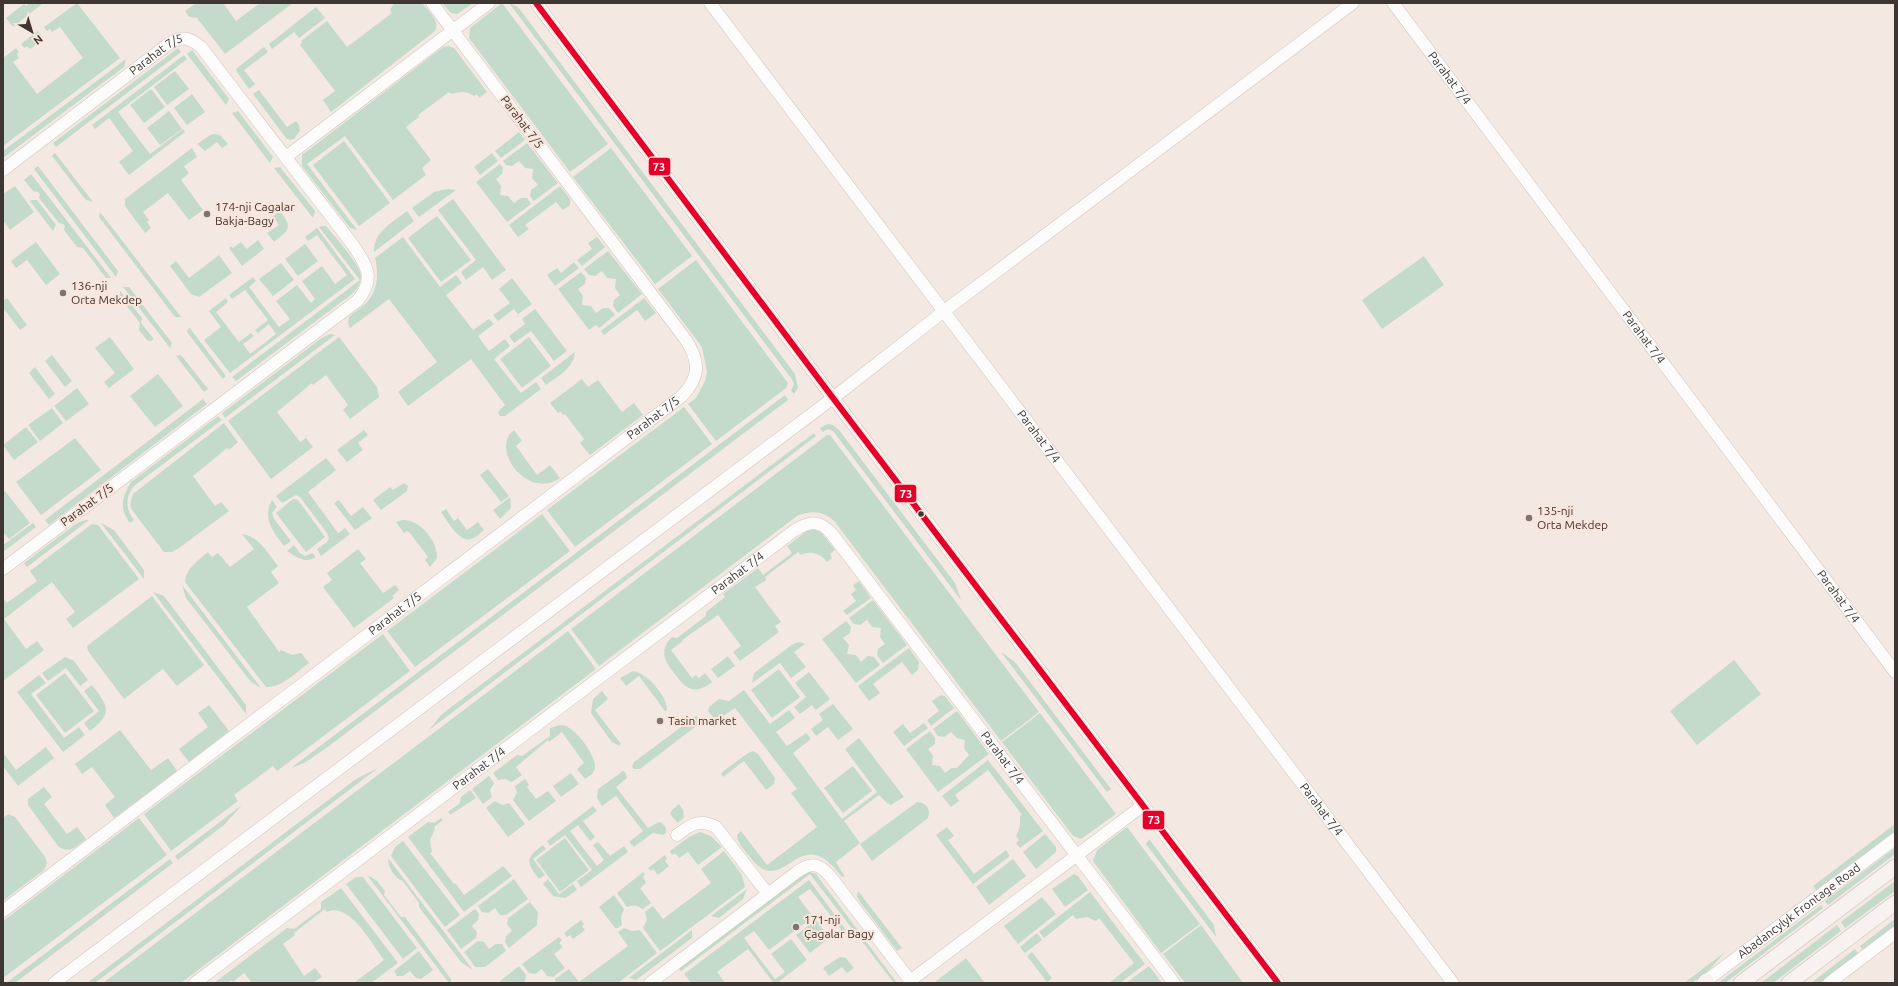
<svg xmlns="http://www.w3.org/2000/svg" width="1898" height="986" font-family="Ubuntu,sans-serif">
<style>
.green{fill:#c4dbcb}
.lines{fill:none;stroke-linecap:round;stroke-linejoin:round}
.minor-casing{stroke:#cec5c1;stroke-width:13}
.major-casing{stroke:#cabcb8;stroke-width:16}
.minor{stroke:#fdfcfb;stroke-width:12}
.major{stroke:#f7f1f0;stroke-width:15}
.bus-1-casing{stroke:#fbe5db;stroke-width:9}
.bus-1{stroke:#e4002b;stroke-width:6}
.poi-dot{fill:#7e7470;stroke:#fbe5db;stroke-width:1.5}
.bus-dot{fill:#3e3632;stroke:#fbe5db;stroke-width:1.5}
.labels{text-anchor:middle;stroke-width:4;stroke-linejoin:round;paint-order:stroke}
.street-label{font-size:12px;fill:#3e3632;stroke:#fbe5db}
.poi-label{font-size:12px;fill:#3e3632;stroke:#fbe5db;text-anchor:start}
.line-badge{stroke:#fbe5db;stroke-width:1.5}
.badge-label{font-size:11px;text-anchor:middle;font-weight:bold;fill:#fff}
</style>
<rect width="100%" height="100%" fill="#f4e8e2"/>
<g class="green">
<polygon points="30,3 42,4 13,27 6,18 24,4 26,6"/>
<polygon points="77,3 120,58 3,146 3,58 16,48 19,52 17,54 19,58 13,62 37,94 83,58 60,27 52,32 50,29 47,31 44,27"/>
<polygon points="196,3 223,3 236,21 260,3 293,3 225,54 197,18 189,17 185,11"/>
<path d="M394,3H422C428,11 441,21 435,31L331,112L323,100L335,91L300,45L302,43L301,41L327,21L347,47L392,13L390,10Z"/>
<polygon points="442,3 473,3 457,14 451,13"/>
<polygon points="502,3 608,144 570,172 469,38 470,28"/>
<polygon points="509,3 518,7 795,374 798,388 794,394 791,391 794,384 791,378"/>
<polygon points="316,7 325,18 299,38 294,32 272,49 269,44"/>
<polygon points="38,31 41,35 38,37 41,41 30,49 27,46 24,48 21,44"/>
<path d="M449,46L454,48L487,92L479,98L477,94L474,96C467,91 460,91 452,94L449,92L418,115L419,117L406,127L431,160L422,168L426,175L393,200L345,136L307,164L357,230L350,228L302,166V155L443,47Z"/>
<polygon points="264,47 268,52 244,70 255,84 249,89 237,72 236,69"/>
<polygon points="178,48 181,52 56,147 53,143"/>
<polygon points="192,50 229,99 226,105 187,54"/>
<polygon points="184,55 187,59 118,112 150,154 183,129 185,132 129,175 119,162 133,151 109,118 95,129 92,125"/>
<polygon points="126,59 124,67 3,158 3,151"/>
<polygon points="175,71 189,89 167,105 154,87"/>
<polygon points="151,89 165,107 144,123 130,105"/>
<polygon points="259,90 287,127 296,121 299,125 300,131 294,139 290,140 286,138 253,94"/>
<polygon points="192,94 205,112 187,125 174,108"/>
<polygon points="169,111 182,129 160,145 147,128"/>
<polygon points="238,111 273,157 270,163 232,113"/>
<polygon points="519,132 525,140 501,158 495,151"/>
<polygon points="215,134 220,135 228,144 222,148 217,142 205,151 197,144 210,135"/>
<polygon points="344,141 390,203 359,226 313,165"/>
<polygon points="527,143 558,183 534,201 530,196 531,190 538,185 532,178 533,169 525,168 519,161 512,166 506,165 503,161"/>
<polygon points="192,148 197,157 184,166 189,173 181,180 203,210 189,220 168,193 143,212 149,220 147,222 151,228 145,233 125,206 125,199"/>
<polygon points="611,148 692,256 655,284 573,177"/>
<polygon points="55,153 93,202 86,200 52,156"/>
<polygon points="492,153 498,161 480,175 474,167"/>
<polygon points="500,164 503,168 502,174 496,179 501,186 500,195 508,196 514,203 521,198 527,198 531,204 507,222 476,182"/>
<polygon points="38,166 118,271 116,277 34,169"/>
<polygon points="280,167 315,211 313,218 274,168"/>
<polygon points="31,174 111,278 106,278 83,248 77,247 64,230 65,226 63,224 59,223 39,198 40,194 38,192 33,191 24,180"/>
<polygon points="15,186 34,212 10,230 3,220 3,194"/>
<polygon points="560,186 570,199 570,205 563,210 556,202 525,225 529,229 518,237 509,225"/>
<polygon points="447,189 456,190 419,217 412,208 434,192"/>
<polygon points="453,199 506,270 492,280 483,267 466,280 461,272 476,260 438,210"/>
<polygon points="32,200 37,200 56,225 53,231 30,201"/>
<path d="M280,211C293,228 289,230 274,242L267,233L279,225L273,216Z"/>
<path d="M407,211L414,221L374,252C373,232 393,222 407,211Z"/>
<polygon points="100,212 181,317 175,317 99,217"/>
<polygon points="437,216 471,260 441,282 408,238"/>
<path d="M323,226H326C335,237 362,266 361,278C360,285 356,290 352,294L236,381L232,377L360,280L319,227Z"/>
<polygon points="317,228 355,279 230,373 204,340 221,327 209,311 226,298 228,302 216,312 239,342 251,333 254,336 243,344 250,354 276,334 269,324 258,333 255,330 268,320 245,290 232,299 229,295 253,277 256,281 249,287 279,327 290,319 276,301 297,285 311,303 315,299 302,281 322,266 335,284 347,275 317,235 308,241 305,237"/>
<path d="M403,237L440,287L456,275L462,283L446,295L473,330L489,319L494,324L478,336L489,351L505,339L510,346L494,359L521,393L536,382L541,389L505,416H500L498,412L505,405L471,359L408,406L398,392L437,362L389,299L350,328L348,324L349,317C353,313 359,309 364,305C378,292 379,275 375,258Z"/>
<polygon points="597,237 605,247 582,266 577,260 592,249 588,243"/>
<polygon points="258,240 264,249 242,266 229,248 231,246 233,248 241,242 247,249"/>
<polygon points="36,242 60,274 46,285 27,260 16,268 11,261"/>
<polygon points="305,244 318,261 298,276 285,259"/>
<polygon points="608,251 642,294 618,313 613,306 614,300 620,295 615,288 616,279 607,278 602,271 595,276 589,275 584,269"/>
<polygon points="219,255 232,273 199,297 191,294 170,266 176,261 189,278"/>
<polygon points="1424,256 1444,285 1382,329 1362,300"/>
<polygon points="696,260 788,383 786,388 716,441 688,404 696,398 705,381 707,372 702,347 658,289"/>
<polygon points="574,262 579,268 555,286 547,275 557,268 561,273"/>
<polygon points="281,263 294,280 273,296 259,279"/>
<polygon points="581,272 586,278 585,284 578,289 583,296 582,305 591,306 596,313 603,308 609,308 615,315 599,328 596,325 589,330 558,289"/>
<polygon points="512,278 532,304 518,314 514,309 498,321 493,315 510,303 499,289"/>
<polygon points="123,287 129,287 172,343 170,348"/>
<polygon points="120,291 142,318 141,323 154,339 151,341 147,340 139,330 140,323 120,297"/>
<polygon points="7,298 27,325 20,330 3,308 3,301"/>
<polygon points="644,298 656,313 645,321 637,310 604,335 601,331"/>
<polygon points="535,309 567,351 554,361 531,331 514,343 509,336 525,324 522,319"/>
<polygon points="189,327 226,376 223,379 187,332"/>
<polygon points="331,334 335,335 225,418 222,413 323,337"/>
<polygon points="110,337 134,369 109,388 104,382 115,373 95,348"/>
<polygon points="339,337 377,387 379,397 350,419 343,410 348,405 326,375 313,385 312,383 277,412 300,442 306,438 313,447 271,479 228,421"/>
<polygon points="529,337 551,366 522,388 500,359"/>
<path d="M575,352C574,368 557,377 546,385L541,378Z"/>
<polygon points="52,355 72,381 65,387 45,361"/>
<polygon points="181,355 208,389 204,392 176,356"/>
<polygon points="35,367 55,394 49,399 29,373"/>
<polygon points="158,374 183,406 155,427 130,396"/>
<polygon points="582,379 588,387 598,380 622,412 634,403 643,415 590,455 580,443 584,439 565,414 563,415 561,412 558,413 550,403"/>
<polygon points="77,388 89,404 66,421 54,406"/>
<polygon points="785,395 788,400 325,749 304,763 291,768"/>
<polygon points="203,399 207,404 49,525 45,520"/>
<polygon points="684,407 712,444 575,547 547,510"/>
<polygon points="52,408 63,423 40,441 28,425"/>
<path d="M218,416L222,420L134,486C125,498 125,508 134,520L130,523C119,509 122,497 131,482Z"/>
<polygon points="224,423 238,442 229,450 227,448 193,476 215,506 221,502 229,511 179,548 172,552 164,552 132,510 130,505 133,494"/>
<polygon points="828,424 833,425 839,430 955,583 961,600 833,431 828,429 823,432 820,428"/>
<polygon points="26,427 38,442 14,460 3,445"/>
<polygon points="364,430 368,435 358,443 363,450 347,462 337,450"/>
<path d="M514,430L522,441L516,446L537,475L550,465L560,478C528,501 489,449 514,430Z"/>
<polygon points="814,433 816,436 429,730 442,714"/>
<path d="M827,435H830L1039,712L1001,741L835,522C824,511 811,510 797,516L599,666L571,629Z"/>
<polygon points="75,438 101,470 41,515 16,482"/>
<polygon points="326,458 336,470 308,492 338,533 345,528 350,534 321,556 317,549 327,542 329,538 327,533 300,497 296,495 282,503 276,496"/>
<polygon points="488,469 509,496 501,502 480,475"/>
<polygon points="404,483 408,486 407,491 381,510 373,500 390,487 393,490"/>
<polygon points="5,491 30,523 9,539 3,532 3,492"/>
<polygon points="510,497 511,508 500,519 493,510"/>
<polygon points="293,499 298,500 325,537 306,552 276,513"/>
<path d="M272,500L277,507L272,513L274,519L291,541L284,546C273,532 262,518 272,500Z"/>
<polygon points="339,500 351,516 363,507 372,518 355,530 334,503"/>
<path d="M446,509L454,521L458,518L467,530L478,522L484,530C480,533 476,538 471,539C459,543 447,520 441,512Z"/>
<polygon points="542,514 570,551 415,667 387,631"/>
<polygon points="86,520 89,520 27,567 24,563 77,523"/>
<path d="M402,520C420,519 438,541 437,558L430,567L425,560L428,557L410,533L407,531L404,533L396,522Z"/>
<polygon points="33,523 36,527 3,552 3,545"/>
<polygon points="101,523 114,530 144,570 144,579"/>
<polygon points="92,524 98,525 139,579 73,628 66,619 75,612 52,582 4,619 26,649 37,641 44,650 3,681 3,598 7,603 37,581 30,571"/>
<path d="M814,529L822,533L835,550L830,554L832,558L827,562C821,554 811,550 801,555L798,552L765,577L766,580L755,587L781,622L775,626L779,632L740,661L733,652L741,646L718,615L682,640L683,641L671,650L692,678L696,675L699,678L705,673L712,682C694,696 686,689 674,673C664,660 659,650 672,637L677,638L706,616V612L725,597L723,594L758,568L763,575L792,553L787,546L807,531Z"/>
<path d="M242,534C259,536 268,554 278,566L271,572L279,583L247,607L279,652L281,650L292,655L301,653L309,663C296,672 282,688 266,687L185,582C186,568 198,561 208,552L212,557L218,553L230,567L254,549Z"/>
<path d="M294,545L300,553L305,556L312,553L316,557C306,564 296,557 287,551Z"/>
<polygon points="358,549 366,559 360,563 383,593 395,585 399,590 392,596 394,598 354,628 323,587 332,580 327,573"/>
<polygon points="859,581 871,598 847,615 843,611 856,601 851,594 856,590 853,585"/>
<polygon points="182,585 261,688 251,682 186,598"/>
<polygon points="153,592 164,596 246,705 246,714"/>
<polygon points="152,596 204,665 177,686 163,669 124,699 88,651 87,646"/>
<polygon points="873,600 907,645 883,663 877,655 878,649 885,644 880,637 881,628 872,627 867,620 860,625 854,624 849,618"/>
<polygon points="846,621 851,627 850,633 843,638 849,645 847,654 856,655 861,662 868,656 874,657 880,665 856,683 822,639"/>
<polygon points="568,631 596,669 181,983 103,983"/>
<polygon points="383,634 410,671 277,771 273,766 234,795 238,801 171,851 144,814"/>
<polygon points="799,642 805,644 794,652 806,667 791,678 780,663 752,683 754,673 793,644"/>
<polygon points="909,648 919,662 918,670 912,675 902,662 873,684 880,693 869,701 858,686"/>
<polygon points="1001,652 1015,662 1111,789 1107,792"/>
<polygon points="728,656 735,666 718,678 711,669"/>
<polygon points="65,657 74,661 88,680 80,686 66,668 48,681 42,673"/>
<polygon points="1734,660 1761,694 1697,745 1670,711"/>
<polygon points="779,669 800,697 772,718 751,690"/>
<path d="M633,671C646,672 668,697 667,710L665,711L639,676L626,686L620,678Z"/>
<polygon points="809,672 830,699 816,710 812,705 800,714 794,707 806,697 795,683"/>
<polygon points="65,673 94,711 65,733 36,695"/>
<polygon points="39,675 46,683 31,694 64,738 79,727 85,735 63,752 17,692"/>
<path d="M92,685C108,706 114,713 90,731L84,723L99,711L84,691Z"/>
<path d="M744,690L770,724L789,710L795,718L776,732L787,746L806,733L811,739L793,753L842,819L877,792L845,749L859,738L904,797L891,805L886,802L879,795L844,821L860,843L836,862L845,877L841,876C797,817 785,904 749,856C744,849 737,843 737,835L741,831L767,865L817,827L791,793L797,789L735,708L720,718L713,717L708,711L709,707L719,699L729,701Z"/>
<polygon points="602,691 608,699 595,710 621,744 619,746 611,741 591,713 593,699"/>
<polygon points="941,695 945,696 954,708 931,726 927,720 939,711 932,701"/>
<polygon points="833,704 853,729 838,740 828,727 816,736 811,729 823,720 819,714"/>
<polygon points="209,705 229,731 189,762 179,749 208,727 198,713"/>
<polygon points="957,711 989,754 938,792 906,749 930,731 935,738 935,744 928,749 933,756 932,765 940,766 945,773 952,768 957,768 969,755 964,748 965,740 957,738 951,732 944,737 938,736 933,729"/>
<polygon points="1040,713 1116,814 1081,839 1073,836 1002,742"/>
<polygon points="696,716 700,719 699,724 640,769 634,769 632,767 634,762"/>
<polygon points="924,723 928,728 904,746 893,732 903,724 910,733"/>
<path d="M560,725C573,723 597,756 595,768C594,774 589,776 585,779L577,769L584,763L562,732L549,742L548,740L516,767L522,775L512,782L505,779L498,780L493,773L517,755L522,756L550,736V728Z"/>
<polygon points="120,730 151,770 168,758 177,771 114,818 105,805 115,797 92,767 82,774 75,764"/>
<polygon points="46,747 54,758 18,786 3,766 3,753 16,770"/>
<polygon points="753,751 758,754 775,778 774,784 766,790 744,761 723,777 721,773 748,753"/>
<polygon points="988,760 1043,831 1020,848 1016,843 1019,840 1016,836 1020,826 1020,816 1022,815 988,770 955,795 959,801 951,807 942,796"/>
<polygon points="853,766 872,791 843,813 824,788"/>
<polygon points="378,768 95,983 87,983 356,779"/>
<polygon points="623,771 625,772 627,778 616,787 648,828 659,822 662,823 666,828 666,833 663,835 653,833 634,847 629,842 643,831 616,796 602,806 597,798 598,789"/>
<polygon points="571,773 579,784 561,797 553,786"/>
<polygon points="489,776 494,783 490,790 492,797 483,804 472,789"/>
<polygon points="525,779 529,785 527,787 536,799 548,791 556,801 529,821 513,800 517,793 515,786"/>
<path d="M44,787L52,797L44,804L67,834L77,827L86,839C77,846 69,855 58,846L28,805V799Z"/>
<polygon points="470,790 476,798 450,815 448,812 460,803 461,797"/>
<polygon points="495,801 502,805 509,803 525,824 508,837 486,808"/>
<path d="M917,802C926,802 931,809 928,818L872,861L860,844Z"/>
<polygon points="679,804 683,810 684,817 678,823 670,814 672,810"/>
<polygon points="242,805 224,825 178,860 175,856"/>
<polygon points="593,806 597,811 583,821 595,837 590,841 578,825 570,831 597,866 604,860 593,845 598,842 610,856 624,846 628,852 581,887 577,881 592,870 565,835 550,846 547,841"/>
<polygon points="8,814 15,817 45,857 47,863 44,870 3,901 3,818"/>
<polygon points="139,818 167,855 3,978 3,921"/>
<polygon points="441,818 443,820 434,827 435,829 430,840 432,852 430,853 454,884 455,883 464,895 503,866 512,876 464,912 408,837 428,822 434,823"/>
<polygon points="1895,824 1895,831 1816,890 1813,886"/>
<polygon points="947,827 954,836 948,840 974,874 1006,850 1010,856 973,884 936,835"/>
<polygon points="1127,827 1200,924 1161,953 1093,861 1097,850"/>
<polygon points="700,832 711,836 722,847 698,865 688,852 679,858 675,853 672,855 670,851 689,837"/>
<polygon points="1045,834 1056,847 1056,852 1036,869 1023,852"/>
<polygon points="565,838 589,870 560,892 536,860"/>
<polygon points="1149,839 1214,925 1216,937 1146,844"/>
<polygon points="403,841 460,915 445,927 391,856 395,847"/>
<path d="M543,845L546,849L533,859L545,875L539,879C526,862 525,858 543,845Z"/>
<polygon points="1895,848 1895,854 1828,905 1825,901"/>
<polygon points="724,851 742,875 745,887 660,951 643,928 647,920 645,912 653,906 663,919 711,883 701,869"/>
<polygon points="665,855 667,859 665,861 669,866 658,875 653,869 651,871 648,868"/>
<path d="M388,858L473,970L461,962L419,907V903L403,881C394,878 388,867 388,858Z"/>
<polygon points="170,859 173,863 15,983 6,983"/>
<polygon points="1013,859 1026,876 989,905 976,887"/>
<polygon points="643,872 645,875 643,877 646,883 640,888 651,903 643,909 635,905 627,907 617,893"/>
<polygon points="810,872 816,874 897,983 894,983 810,874 681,971 678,968 803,874"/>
<polygon points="1074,874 1078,876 1088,890 1065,907 1052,889"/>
<polygon points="367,875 376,880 385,891 384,895 401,917 405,917 451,979 451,983 449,983"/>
<polygon points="356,877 363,877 417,948 403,959 346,884"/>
<polygon points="514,879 528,899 506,915 500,915 495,908 488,913 482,912 478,906"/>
<polygon points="548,879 559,894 573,884 577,890 565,898 553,896 543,884"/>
<polygon points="809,880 846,930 835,939 833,935 841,929 810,889 798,897 813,917 769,950 754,931 744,938 775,979 785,972 771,954 791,939 807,960 777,983 770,983 772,981 748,949 717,972 725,983 691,983 684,974"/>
<polygon points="1895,881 1895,891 1845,928 1841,922"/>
<path d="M341,888L398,963L371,983H354L384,960C372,944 349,901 327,912L325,909L294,933L295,935L283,944L304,976L315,968L322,977L313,983H252L244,973L233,982L231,980L228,983H214L287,928L294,929L321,909V902Z"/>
<polygon points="747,889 743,899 719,918 711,916"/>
<polygon points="858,891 902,948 897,951 860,902 857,896"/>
<polygon points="1090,892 1145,964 1120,983 1109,983 1134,963 1099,918 1096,921 1087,917 1076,919 1073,915 1044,938 1039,932"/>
<polygon points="614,895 624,909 621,917 622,925 616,929 599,907"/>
<polygon points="1042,897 1056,914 1018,944 1004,926"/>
<polygon points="530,902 538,912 537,925 509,948 505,942 506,936 512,931 507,924 508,918"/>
<polygon points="1821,905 1823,908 1725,983 1718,983"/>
<polygon points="475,909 479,914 478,920 472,926 477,932 476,938 461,949 447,930"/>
<polygon points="1895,919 1895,926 1863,950 1860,946"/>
<polygon points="581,920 584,924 582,926 585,930 573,939 570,935 567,937 564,933"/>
<polygon points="816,920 829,938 810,953 796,935"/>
<polygon points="1201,925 1243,983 1185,983 1163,954"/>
<polygon points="1837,925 1841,931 1773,983 1761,983"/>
<polygon points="624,928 632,931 640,930 657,953 618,983 555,983 555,979 569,969 579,982 628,946 618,932"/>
<polygon points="692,930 692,938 636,980 629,978"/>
<polygon points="1037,933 1042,940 1025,953 1020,947"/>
<polygon points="559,937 562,940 559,943 563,947 554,954 565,968 553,977 547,976 542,969 535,974 529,973 522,964"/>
<polygon points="478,941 484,942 489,949 496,944 502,944 506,951 485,967 475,967 464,952"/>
<polygon points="1855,949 1858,954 1820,983 1811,983"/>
<polygon points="419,951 433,970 421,979 416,978 410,971 403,976 397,976 394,971"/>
<polygon points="1032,952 1052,978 1047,982 1027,956"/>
<polygon points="1725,952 1709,970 1692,983 1684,983"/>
<polygon points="840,957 846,958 854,968 847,973 842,967 829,976 823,968"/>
<polygon points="966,958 985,983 935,983 935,982"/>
<polygon points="519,966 526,975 525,981 523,983 498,983"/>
<polygon points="1149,966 1162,983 1126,983"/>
</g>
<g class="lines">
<defs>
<g id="minor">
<polyline points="536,3 833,398 1278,983"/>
<path id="s1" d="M710,3L1453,983"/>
<path id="s2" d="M1393,3L1895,672"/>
<polyline points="286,157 489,3"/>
<path id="s3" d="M3,170L167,45C180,36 188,36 201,47L353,245C367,266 376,279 357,301L3,569"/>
<path d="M677,835C690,825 700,818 716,827L768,894"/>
<path id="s4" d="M3,911L682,396C700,377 700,362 686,340L432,3"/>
<polyline points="910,981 1142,806"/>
<polyline points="54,983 833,398 943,312 1353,3"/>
<path id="s5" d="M195,983L795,530C810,521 820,520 832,534L1174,983"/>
<path d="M650,983L797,872C811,862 819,863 830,876L912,983"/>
<path id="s6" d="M1703,983L1895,839"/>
<polyline points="1829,983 1895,933"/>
</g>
<g id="major">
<polyline points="1706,983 1706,981"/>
<polyline points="1741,983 1895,867"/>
<polyline points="1789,983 1895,903"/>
</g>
</defs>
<use href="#minor" class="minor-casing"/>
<use href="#major" class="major-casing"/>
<use href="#minor" class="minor"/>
<use href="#major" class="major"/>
<defs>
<polyline id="bus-1" points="536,3 833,398 1278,983"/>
</defs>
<use href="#bus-1" class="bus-1-casing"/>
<use href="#bus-1" class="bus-1"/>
</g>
<g class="poi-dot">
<circle cx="207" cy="214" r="4"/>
<circle cx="63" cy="293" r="4"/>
<circle cx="1529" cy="518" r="4"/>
<circle cx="660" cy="721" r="4"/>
<circle cx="796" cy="927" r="4"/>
</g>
<circle class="bus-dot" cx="921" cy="514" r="3.5"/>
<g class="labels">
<g class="street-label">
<text dy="4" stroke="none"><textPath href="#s3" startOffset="192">Parahat 7/5</textPath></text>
<text dy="4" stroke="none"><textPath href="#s2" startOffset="94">Parahat 7/4</textPath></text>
<text transform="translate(522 122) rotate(53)" y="4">Parahat 7/5</text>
<text dy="4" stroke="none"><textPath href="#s2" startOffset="418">Parahat 7/4</textPath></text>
<text dy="4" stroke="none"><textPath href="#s4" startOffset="816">Parahat 7/5</textPath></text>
<text dy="4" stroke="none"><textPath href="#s1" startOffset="544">Parahat 7/4</textPath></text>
<text transform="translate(87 505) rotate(-37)" y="4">Parahat 7/5</text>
<text dy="4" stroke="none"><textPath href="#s5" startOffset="680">Parahat 7/4</textPath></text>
<text dy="4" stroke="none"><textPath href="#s2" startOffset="742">Parahat 7/4</textPath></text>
<text dy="4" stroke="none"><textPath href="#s4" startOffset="492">Parahat 7/5</textPath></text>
<text dy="4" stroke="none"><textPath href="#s5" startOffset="1075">Parahat 7/4</textPath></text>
<text dy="4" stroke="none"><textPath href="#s5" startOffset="356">Parahat 7/4</textPath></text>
<text dy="4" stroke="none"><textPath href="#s1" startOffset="1012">Parahat 7/4</textPath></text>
<text dy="4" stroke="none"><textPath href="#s6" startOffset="120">Abadancylyk Frontage Road</textPath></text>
</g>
<g class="poi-label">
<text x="215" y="211">174-nji Cagalar<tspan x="215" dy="14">Bakja-Bagy</tspan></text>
<text x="71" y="290">136-nji<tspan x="71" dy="14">Orta Mekdep</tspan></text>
<text x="1537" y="515">135-nji<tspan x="1537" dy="14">Orta Mekdep</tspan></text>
<text x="668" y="725">Tasin market</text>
<text x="804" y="924">171-nji<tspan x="804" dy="14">Çagalar Bagy</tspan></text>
</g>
</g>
<g class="line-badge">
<rect x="648" y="157" width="23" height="19" rx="4" fill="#e4002b"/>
<rect x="894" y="484" width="23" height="19" rx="4" fill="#e4002b"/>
<rect x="1142" y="810" width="23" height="20" rx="4" fill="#e4002b"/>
</g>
<g class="badge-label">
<text x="659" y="171">73</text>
<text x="906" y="498">73</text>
<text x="1154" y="824">73</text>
</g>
<rect width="1898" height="986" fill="none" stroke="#3e3632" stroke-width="8"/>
<g transform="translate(32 32) rotate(142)" stroke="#fbe5db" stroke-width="3" paint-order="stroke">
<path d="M0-3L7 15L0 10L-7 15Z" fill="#3e3632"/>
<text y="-6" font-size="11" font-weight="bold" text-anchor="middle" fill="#3e3632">N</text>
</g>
</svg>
